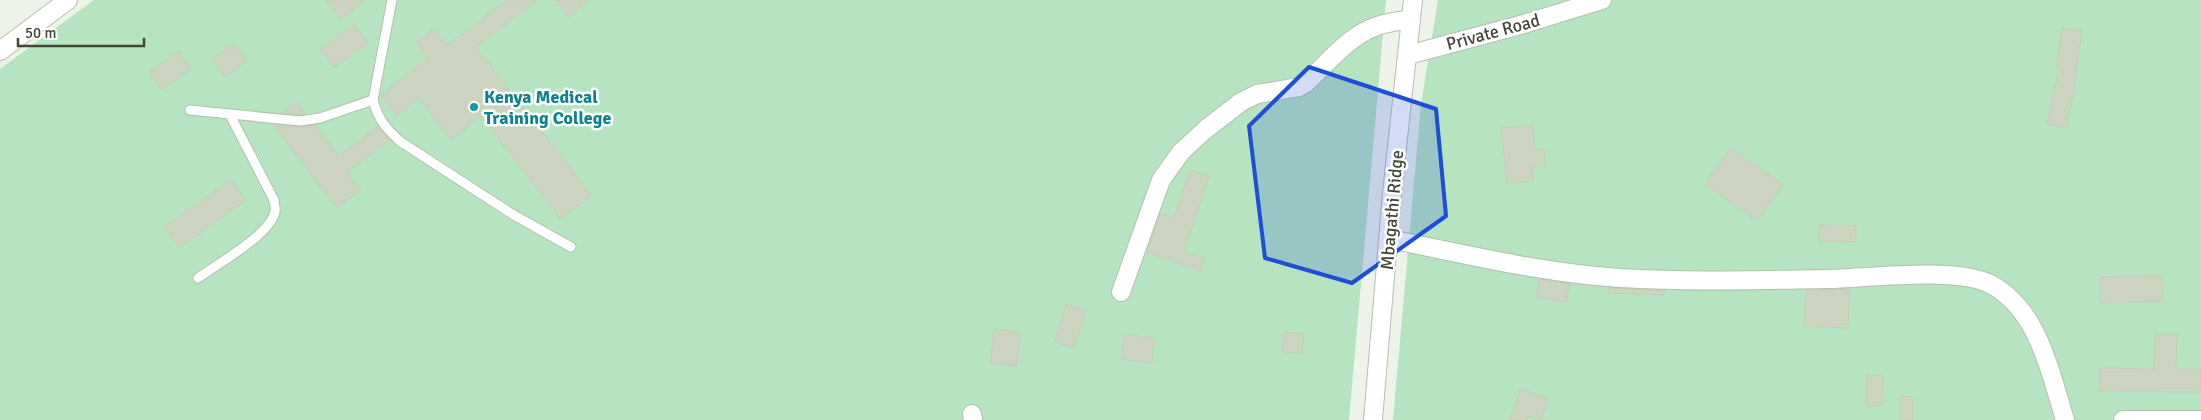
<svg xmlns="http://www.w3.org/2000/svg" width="2201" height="420" font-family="Signika,sans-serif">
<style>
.green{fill:#b6e4c0}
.building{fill:#ccd4bf;stroke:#c4ceb3}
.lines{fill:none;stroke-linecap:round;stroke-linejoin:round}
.lane-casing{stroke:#b7beac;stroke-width:11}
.street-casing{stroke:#b7beac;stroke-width:20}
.lane{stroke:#fff;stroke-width:9}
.street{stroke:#fff;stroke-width:18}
.marked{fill:#1d4ed8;fill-opacity:0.2;stroke:#1d4ed8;stroke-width:4;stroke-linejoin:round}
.culture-dot{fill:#0f9aa8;stroke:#fff;stroke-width:2}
.labels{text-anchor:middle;stroke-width:5;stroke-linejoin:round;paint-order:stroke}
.street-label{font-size:18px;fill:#414638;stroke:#fff}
.culture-label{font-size:18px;font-weight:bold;fill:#0d838f;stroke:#fff;text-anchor:start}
</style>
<rect width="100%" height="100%" fill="#eef3e9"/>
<g class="green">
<polygon points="94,0 1386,0 1349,420 0,420 0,69"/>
<polygon points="1438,0 2201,0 2201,420 1393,420 1421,104"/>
</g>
<g class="building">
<polygon points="326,0 365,0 340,19"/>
<polygon points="507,0 537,0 476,47 591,195 561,219 481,116 451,140 419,98 397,115 381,95 428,58 416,43 434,29 447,46"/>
<polygon points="555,0 589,0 568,17"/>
<polygon points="354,24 368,43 334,67 320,49"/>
<polygon points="2062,28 2082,31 2074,84 2076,84 2066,128 2047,124 2059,68 2056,68"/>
<polygon points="234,43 247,61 225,77 212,59"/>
<polygon points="178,51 191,68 162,90 149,73"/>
<polygon points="296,101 306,114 281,113"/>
<polygon points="274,125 299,127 315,125 339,156 378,127 390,140 347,172 361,190 336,207"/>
<polygon points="1532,125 1535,150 1544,149 1546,166 1532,167 1533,181 1507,184 1501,128"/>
<polygon points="1731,148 1783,185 1757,221 1705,184"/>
<polygon points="1190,170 1209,176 1184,252 1205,258 1201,271 1147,253 1160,214 1174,218"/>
<polygon points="231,180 246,200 179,248 164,227"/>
<polygon points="1819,225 1856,226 1856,242 1819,241"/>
<polygon points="2162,275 2163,301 2100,303 2100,277"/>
<polygon points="1539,279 1570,284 1566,302 1536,297"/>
<polygon points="1609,288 1664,290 1664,295 1608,293"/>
<polygon points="1850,289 1848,328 1804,326 1806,290"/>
<polygon points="1066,304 1086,310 1074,348 1055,342"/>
<polygon points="994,329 1020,332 1017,366 990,363"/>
<polygon points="1284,332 1304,334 1302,353 1282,352"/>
<polygon points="1125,334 1155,339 1152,363 1121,359"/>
<polygon points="2155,334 2177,334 2176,369 2201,369 2201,392 2099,391 2100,368 2154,369"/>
<polygon points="1867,375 1883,376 1882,406 1866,406"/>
<polygon points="1520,389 1548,398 1541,420 1528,416 1527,420 1510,420"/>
<polygon points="1900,396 1913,397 1913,420 1900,420"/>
</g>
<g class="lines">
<defs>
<g id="lane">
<path d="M392,0L373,100C378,119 386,129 401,142L512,214L571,247"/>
<polyline points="190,110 300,121 320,118 373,100"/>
<path d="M198,278C217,264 270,235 275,212C276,209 274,204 274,200L230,115"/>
</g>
<g id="street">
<polyline points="0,51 68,0"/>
<polyline points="1408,55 1524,24 1602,0"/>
<path d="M1389,239C1465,254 1542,273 1620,278C1689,282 1759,280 1828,279C1868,278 1953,267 1988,283C2038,307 2050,372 2065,420"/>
<path d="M1121,292L1161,180L1181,152L1206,129L1241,102L1257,94L1299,87L1306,83C1342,49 1358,22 1411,20"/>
<polyline points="972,414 973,420"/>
<polyline points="1373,420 1392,193 1413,0"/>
<polyline points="2123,420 2200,420"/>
</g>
</defs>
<use href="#lane" class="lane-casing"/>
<use href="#street" class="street-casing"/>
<use href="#lane" class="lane"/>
<use href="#street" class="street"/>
</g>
<path class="marked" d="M1309,67L1436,109L1446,216L1352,283L1265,258L1249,126Z"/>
<circle class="culture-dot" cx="474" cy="107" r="5"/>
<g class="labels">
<g class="street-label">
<text transform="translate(1493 32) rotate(-15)" y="6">Private Road</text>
<text transform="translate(1392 210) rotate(-85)" y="6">Mbagathi Ridge</text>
</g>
<g class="culture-label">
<text x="484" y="103">Kenya Medical<tspan x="484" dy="21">Training College</tspan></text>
</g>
</g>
<path d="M18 38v8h126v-8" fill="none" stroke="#414638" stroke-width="2.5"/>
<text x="25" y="38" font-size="15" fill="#414638" stroke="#ffffff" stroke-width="4" paint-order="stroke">50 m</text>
</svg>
